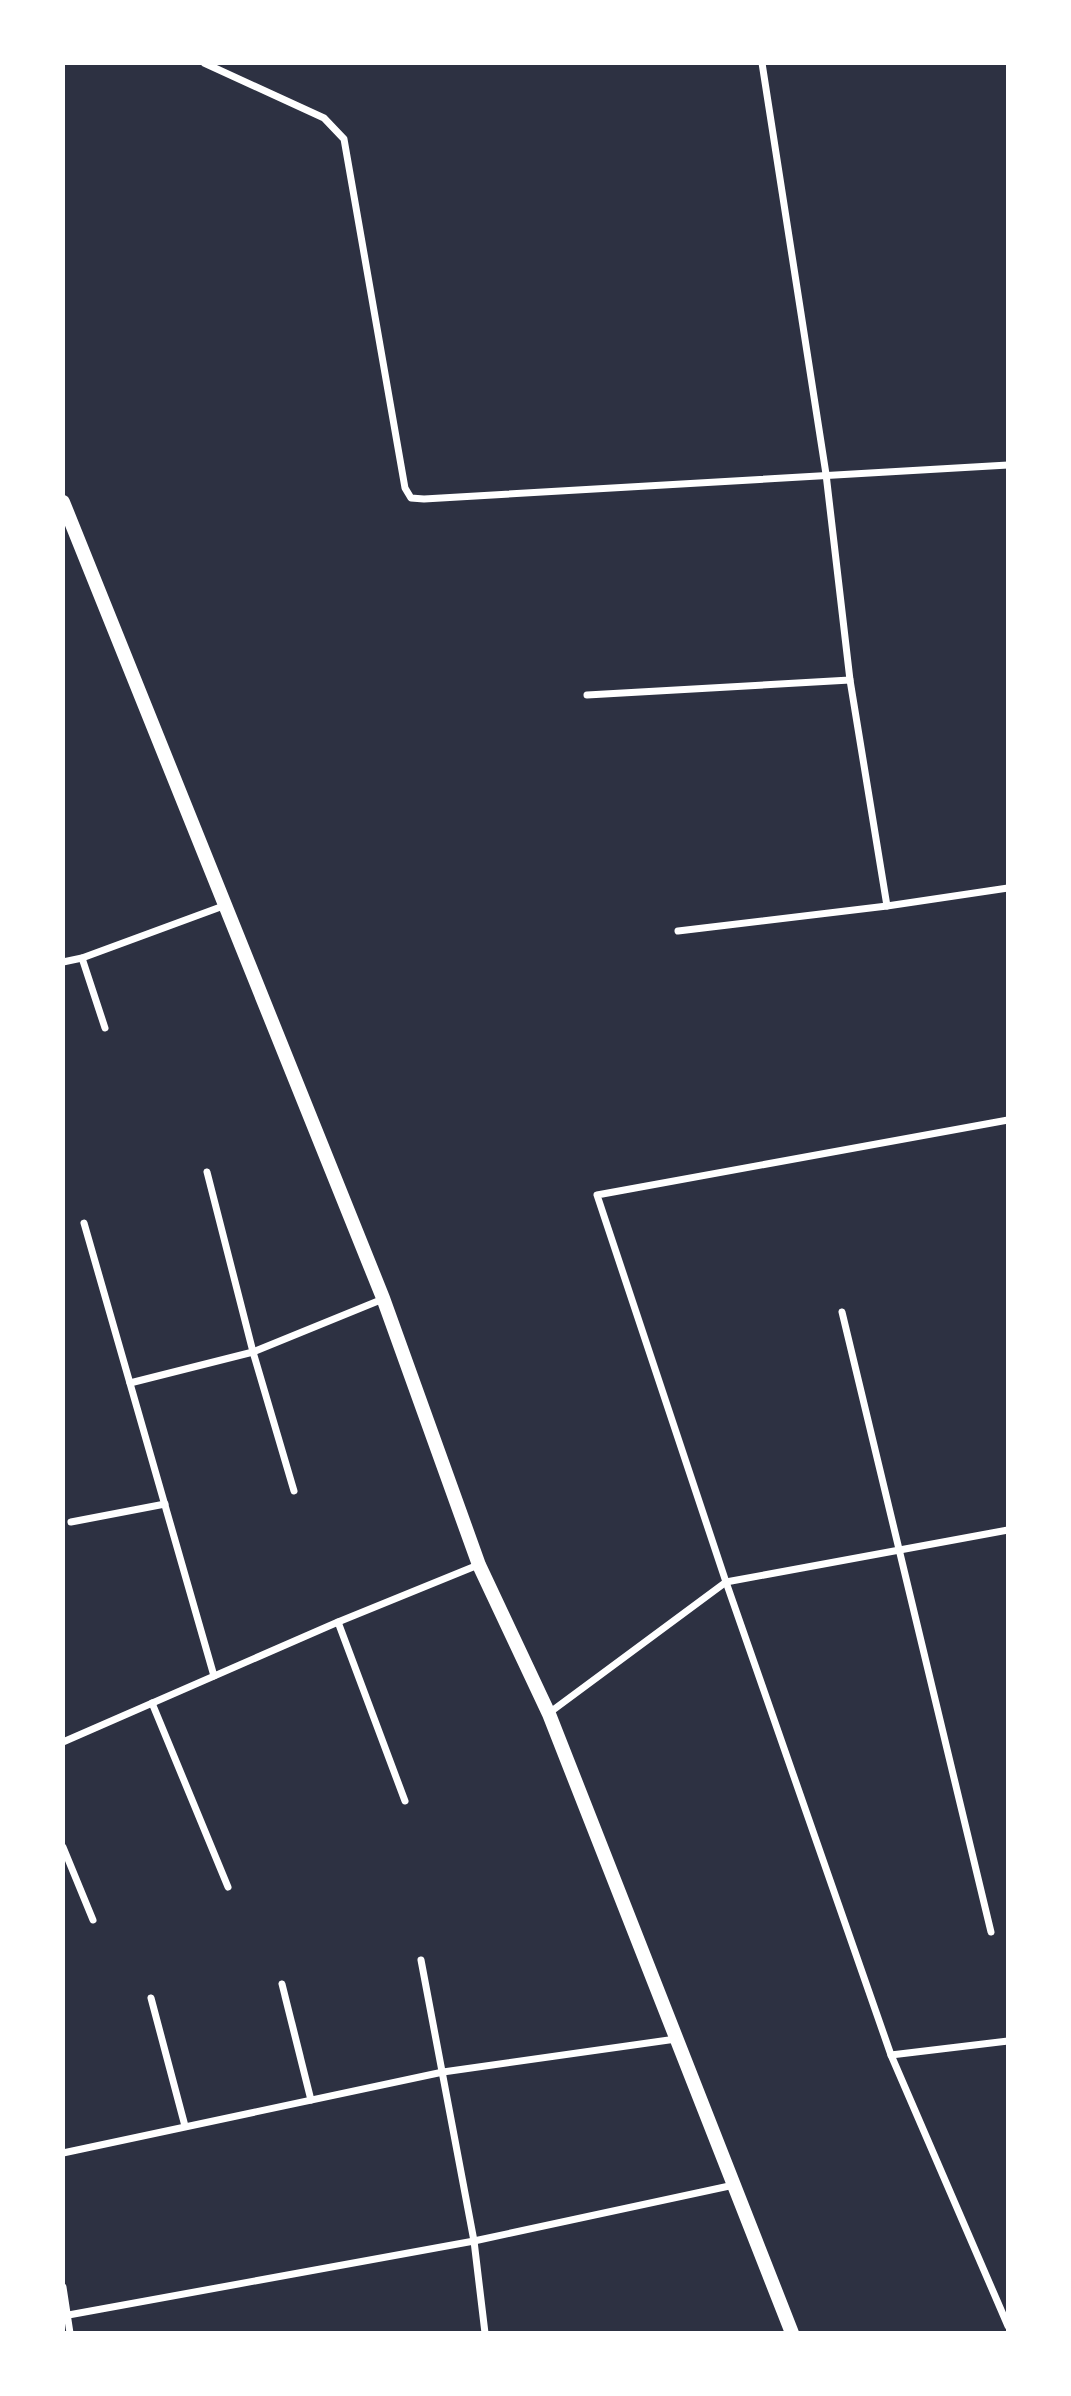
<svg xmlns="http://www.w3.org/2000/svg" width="1071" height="2396" font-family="Ubuntu,sans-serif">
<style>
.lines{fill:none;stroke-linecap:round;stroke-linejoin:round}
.minor{stroke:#fff;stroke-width:7}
.secondary{stroke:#fff;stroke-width:14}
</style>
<rect width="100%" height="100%" fill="#2d3142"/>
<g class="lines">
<g class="minor">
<polyline points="204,63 324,118 344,139 405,488 411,498 424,499 1008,465"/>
<polyline points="762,63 826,474 850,680 887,906"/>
<polyline points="587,695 850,680"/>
<polyline points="678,931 887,906 1008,888"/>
<polyline points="82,958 105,1028"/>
<polyline points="63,962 82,958 226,905"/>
<polyline points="1008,1120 597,1195 726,1582 891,2055 1008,2326"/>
<polyline points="207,1172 253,1352 294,1491"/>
<polyline points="84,1223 214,1676"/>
<polyline points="842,1312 991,1932"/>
<polyline points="130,1383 253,1352 383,1299"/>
<polyline points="71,1522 165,1504"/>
<polyline points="338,1622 405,1801"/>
<polyline points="152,1703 228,1887"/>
<polyline points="549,1713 726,1582 1008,1530"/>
<polyline points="63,1742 338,1622 478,1565"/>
<polyline points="63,1847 93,1920"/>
<polyline points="421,1960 474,2241 485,2333"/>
<polyline points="282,1984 311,2100"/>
<polyline points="151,1998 185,2126"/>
<polyline points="891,2055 1008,2041"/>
<polyline points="63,2153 443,2072 676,2039"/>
<polyline points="63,2287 70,2333"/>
<polyline points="63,2316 474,2241 734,2185"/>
</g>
<polyline class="secondary" points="63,502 383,1298 479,1565 549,1714 792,2333"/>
</g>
<rect width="1071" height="2396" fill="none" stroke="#ffffff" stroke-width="130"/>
</svg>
